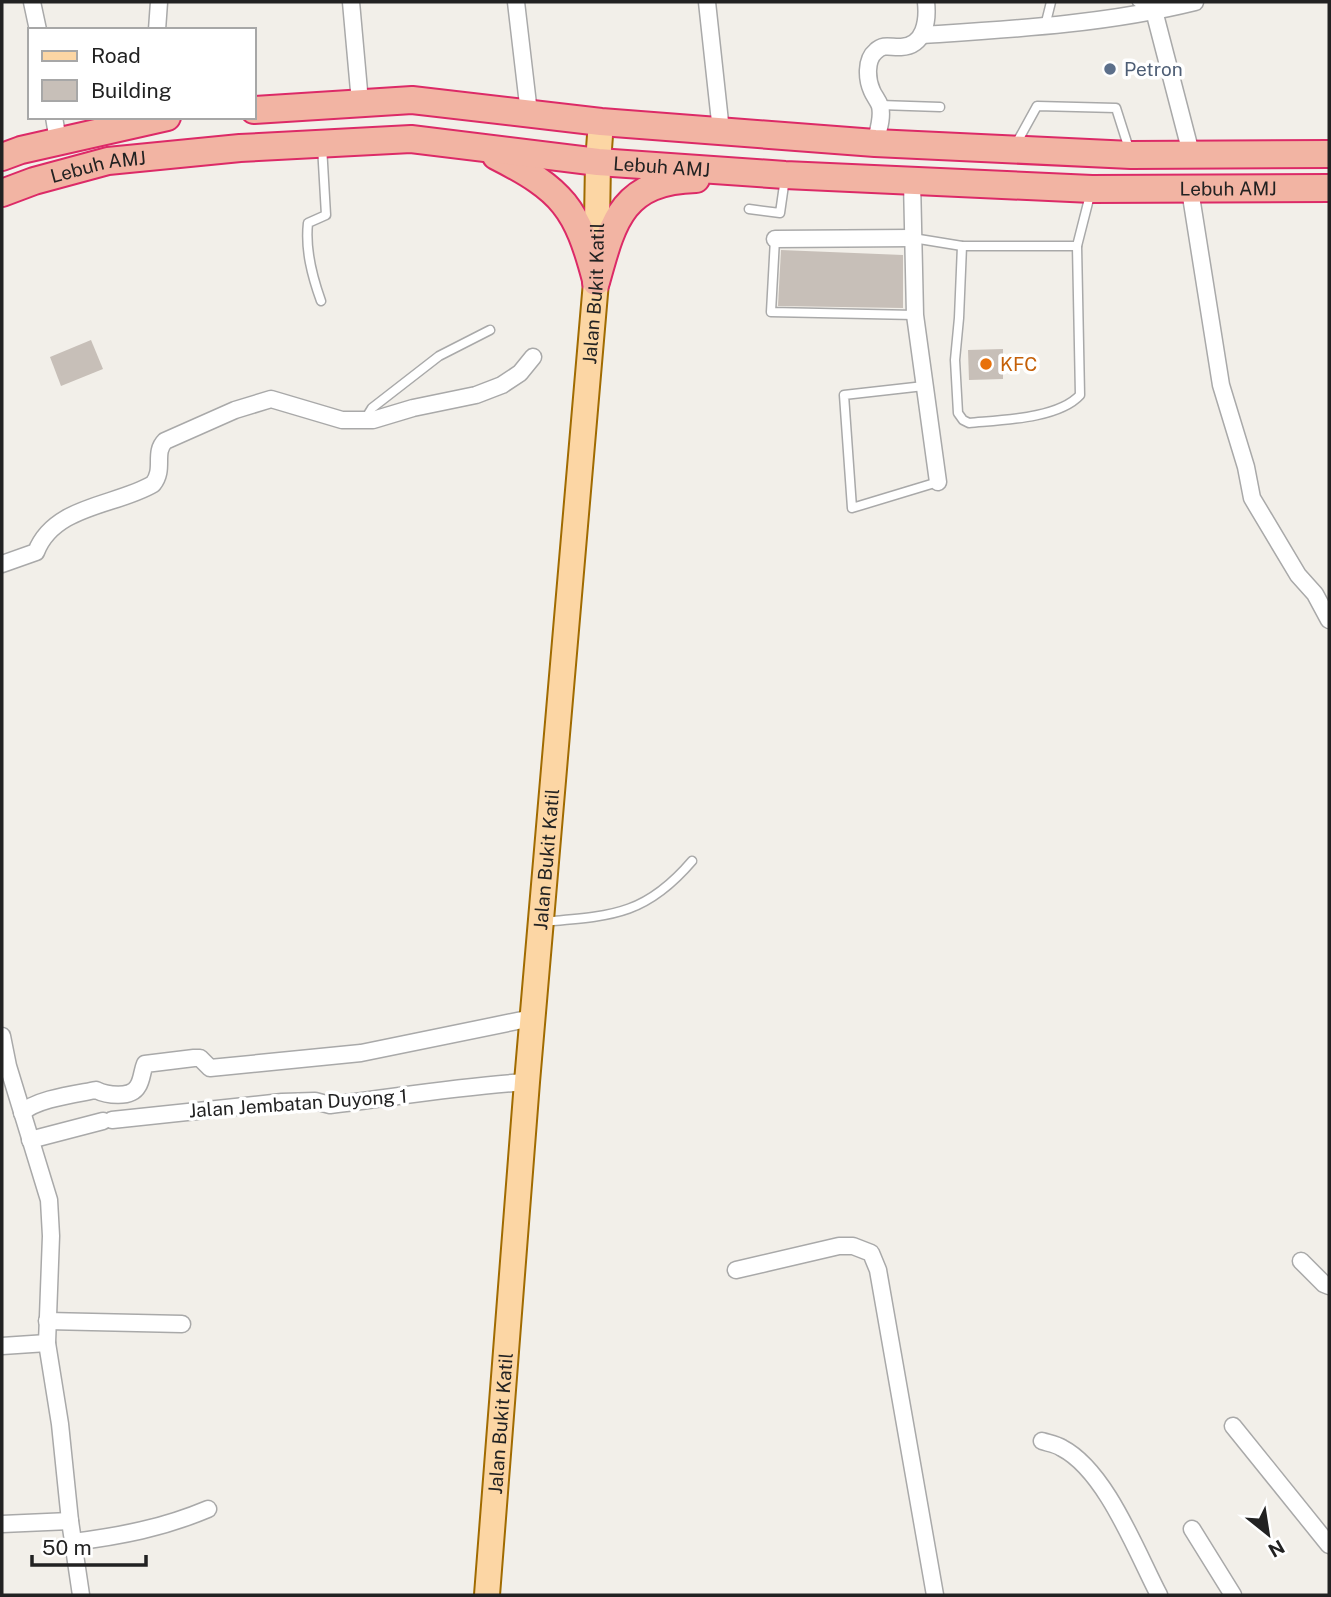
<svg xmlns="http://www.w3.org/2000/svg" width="1331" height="1597" font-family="'Public Sans',sans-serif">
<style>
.building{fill:#c7bfb8}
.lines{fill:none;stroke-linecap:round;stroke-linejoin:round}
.service-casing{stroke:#a9a9a9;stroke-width:11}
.minor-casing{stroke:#a9a9a9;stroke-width:19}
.primary-casing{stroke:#a06b00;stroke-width:28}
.trunk-casing{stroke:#dc2a67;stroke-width:30}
.service{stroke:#fff;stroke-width:8}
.minor{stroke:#fff;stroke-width:16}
.primary{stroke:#fcd6a4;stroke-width:24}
.trunk{stroke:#f2b4a3;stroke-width:26}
.service-dot{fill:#5c6f8a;stroke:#fff;stroke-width:2.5}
.food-dot{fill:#e8710a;stroke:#fff;stroke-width:2.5}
.labels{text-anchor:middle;stroke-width:7;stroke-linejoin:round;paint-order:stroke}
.service-label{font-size:19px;fill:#4e5e75;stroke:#fff;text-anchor:start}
.street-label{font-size:19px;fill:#222;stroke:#fff}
.food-label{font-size:19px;fill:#c56008;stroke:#fff;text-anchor:start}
</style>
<rect width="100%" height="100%" fill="#f2efe9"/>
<g class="building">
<polygon points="781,250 903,255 903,308 778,306"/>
<polygon points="91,340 103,369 61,386 50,357"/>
<polygon points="1003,349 1003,379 969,380 968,350"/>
</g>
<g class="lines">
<defs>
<g id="service">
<polyline points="1137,2 1151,10"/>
<polyline points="1045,26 1051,2"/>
<polyline points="880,105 940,107"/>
<polyline points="1016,144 1037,106 1116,108 1130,152"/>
<polyline points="749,209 780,213 785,178"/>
<polyline points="913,238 962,246 1077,246 1091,191"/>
<polyline points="775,239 771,312 915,315"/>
<path d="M962,246L959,318L955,360L958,413L963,420L969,423C1000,420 1058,419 1080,395L1077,246"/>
<path d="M321,301C312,276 305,250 308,223L326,215L322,146"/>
<polyline points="924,386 844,395 852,508 938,482"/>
<polyline points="364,421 372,408 439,356 490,330"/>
<path d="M542,922C611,916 645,916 692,861"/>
</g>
<g id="minor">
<polyline points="32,2 38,30"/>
<polyline points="351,2 360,102"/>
<polyline points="516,2 529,113"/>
<polyline points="707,2 721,131"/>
<polyline points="1152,3 1192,157"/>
<polyline points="157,30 159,2"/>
<path d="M923,35C1014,29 1106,24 1195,2"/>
<polyline points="54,117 58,141"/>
<path d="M875,143C878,131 883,118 880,106C878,100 874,96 872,91C867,80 865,60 876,51C884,43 892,48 901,47C925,46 928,20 926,2"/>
<polyline points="912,181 915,315 938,482"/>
<polyline points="1190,190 1221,385 1246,467 1252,498 1298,575 1315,594 1329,620"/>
<polyline points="775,239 913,238"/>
<path d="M2,564L36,552C54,505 116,506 153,484C165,469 153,453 165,441L235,410L271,399L342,420H373L413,408L476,395L502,385L520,373L533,357"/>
<polyline points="2,1036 8,1066 49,1200 51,1236 47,1343 60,1424 70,1521 81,1595"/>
<path d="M22,1113C35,1099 76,1094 96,1090C106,1095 131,1099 138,1086C142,1080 142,1071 145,1064L194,1058H200L210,1068L361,1053L532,1018"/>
<path d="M112,1120L282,1102L315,1101L330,1105C396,1097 461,1086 527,1082"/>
<polyline points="30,1140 103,1121"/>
<polyline points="1301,1261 1324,1284 1329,1286"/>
<polyline points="736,1270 839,1246 853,1246 871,1253 878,1270 935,1595"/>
<polyline points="47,1321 182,1324"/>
<polyline points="2,1346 47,1343"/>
<polyline points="1233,1426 1329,1545"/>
<path d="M1042,1441C1048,1443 1056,1444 1062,1448C1106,1471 1136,1551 1159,1595"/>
<polyline points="2,1524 70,1521"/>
<polyline points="1192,1529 1233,1595"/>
<path d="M73,1542C120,1536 163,1528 208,1509"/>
</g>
<g id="primary">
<path id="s1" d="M487,1595L527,1082L596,282L598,162L601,122"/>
</g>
<g id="trunk">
<polyline points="254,110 412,100 601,122 875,143 1131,155 1329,154"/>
<path d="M496,156C563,190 577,208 596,280"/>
<polyline points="2,157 21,150 167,117"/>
<path id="s2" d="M2,193L34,181L108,161L240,148L411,139L598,162L785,175L1092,189L1329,188"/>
<path d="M596,282C613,221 622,181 696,179"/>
</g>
</defs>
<use href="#service" class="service-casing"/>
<use href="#minor" class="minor-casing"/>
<use href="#primary" class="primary-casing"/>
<use href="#trunk" class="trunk-casing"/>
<use href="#service" class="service"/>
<use href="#minor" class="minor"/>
<use href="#primary" class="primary"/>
<use href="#trunk" class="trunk"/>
</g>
<circle class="service-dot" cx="1110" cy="69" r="7"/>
<circle class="food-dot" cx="986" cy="364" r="7"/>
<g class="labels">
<g class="service-label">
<text x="1124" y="76">Petron</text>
</g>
<g class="street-label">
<text dy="7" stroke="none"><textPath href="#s2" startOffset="667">Lebuh AMJ</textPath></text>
<text dy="7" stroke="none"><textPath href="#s2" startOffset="100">Lebuh AMJ</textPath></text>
<text dy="7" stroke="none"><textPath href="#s2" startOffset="1234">Lebuh AMJ</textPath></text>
<text dy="7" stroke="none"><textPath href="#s1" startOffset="1306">Jalan Bukit Katil</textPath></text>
<text dy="7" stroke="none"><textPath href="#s1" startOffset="738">Jalan Bukit Katil</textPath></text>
<text transform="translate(298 1103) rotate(-4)" y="7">Jalan Jembatan Duyong 1</text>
<text dy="7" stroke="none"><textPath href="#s1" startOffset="172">Jalan Bukit Katil</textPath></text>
</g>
<g class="food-label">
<text x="1000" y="371">KFC</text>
</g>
</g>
<rect width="1331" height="1597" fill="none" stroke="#222222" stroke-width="7"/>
<rect x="28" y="28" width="228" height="91" fill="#ffffff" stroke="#a7a7a7" stroke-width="2"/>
<rect x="42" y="51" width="35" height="10" fill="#fcd6a4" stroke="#a7a7a7" stroke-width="2"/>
<text x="91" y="63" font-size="21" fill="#222222">Road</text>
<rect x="42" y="80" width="35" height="21" fill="#c7bfb8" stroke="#a7a7a7" stroke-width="2"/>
<text x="91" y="98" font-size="21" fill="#222222">Building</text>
<g transform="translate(1268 1534) rotate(150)" stroke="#ffffff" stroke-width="5" paint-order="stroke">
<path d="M0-5L12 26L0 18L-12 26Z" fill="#222222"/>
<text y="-10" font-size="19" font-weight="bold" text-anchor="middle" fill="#222222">N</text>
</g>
<path d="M32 1555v10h114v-10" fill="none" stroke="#222222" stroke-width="3.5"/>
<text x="42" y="1555" font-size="21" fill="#222222" stroke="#ffffff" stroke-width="5" paint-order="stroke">50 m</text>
</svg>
